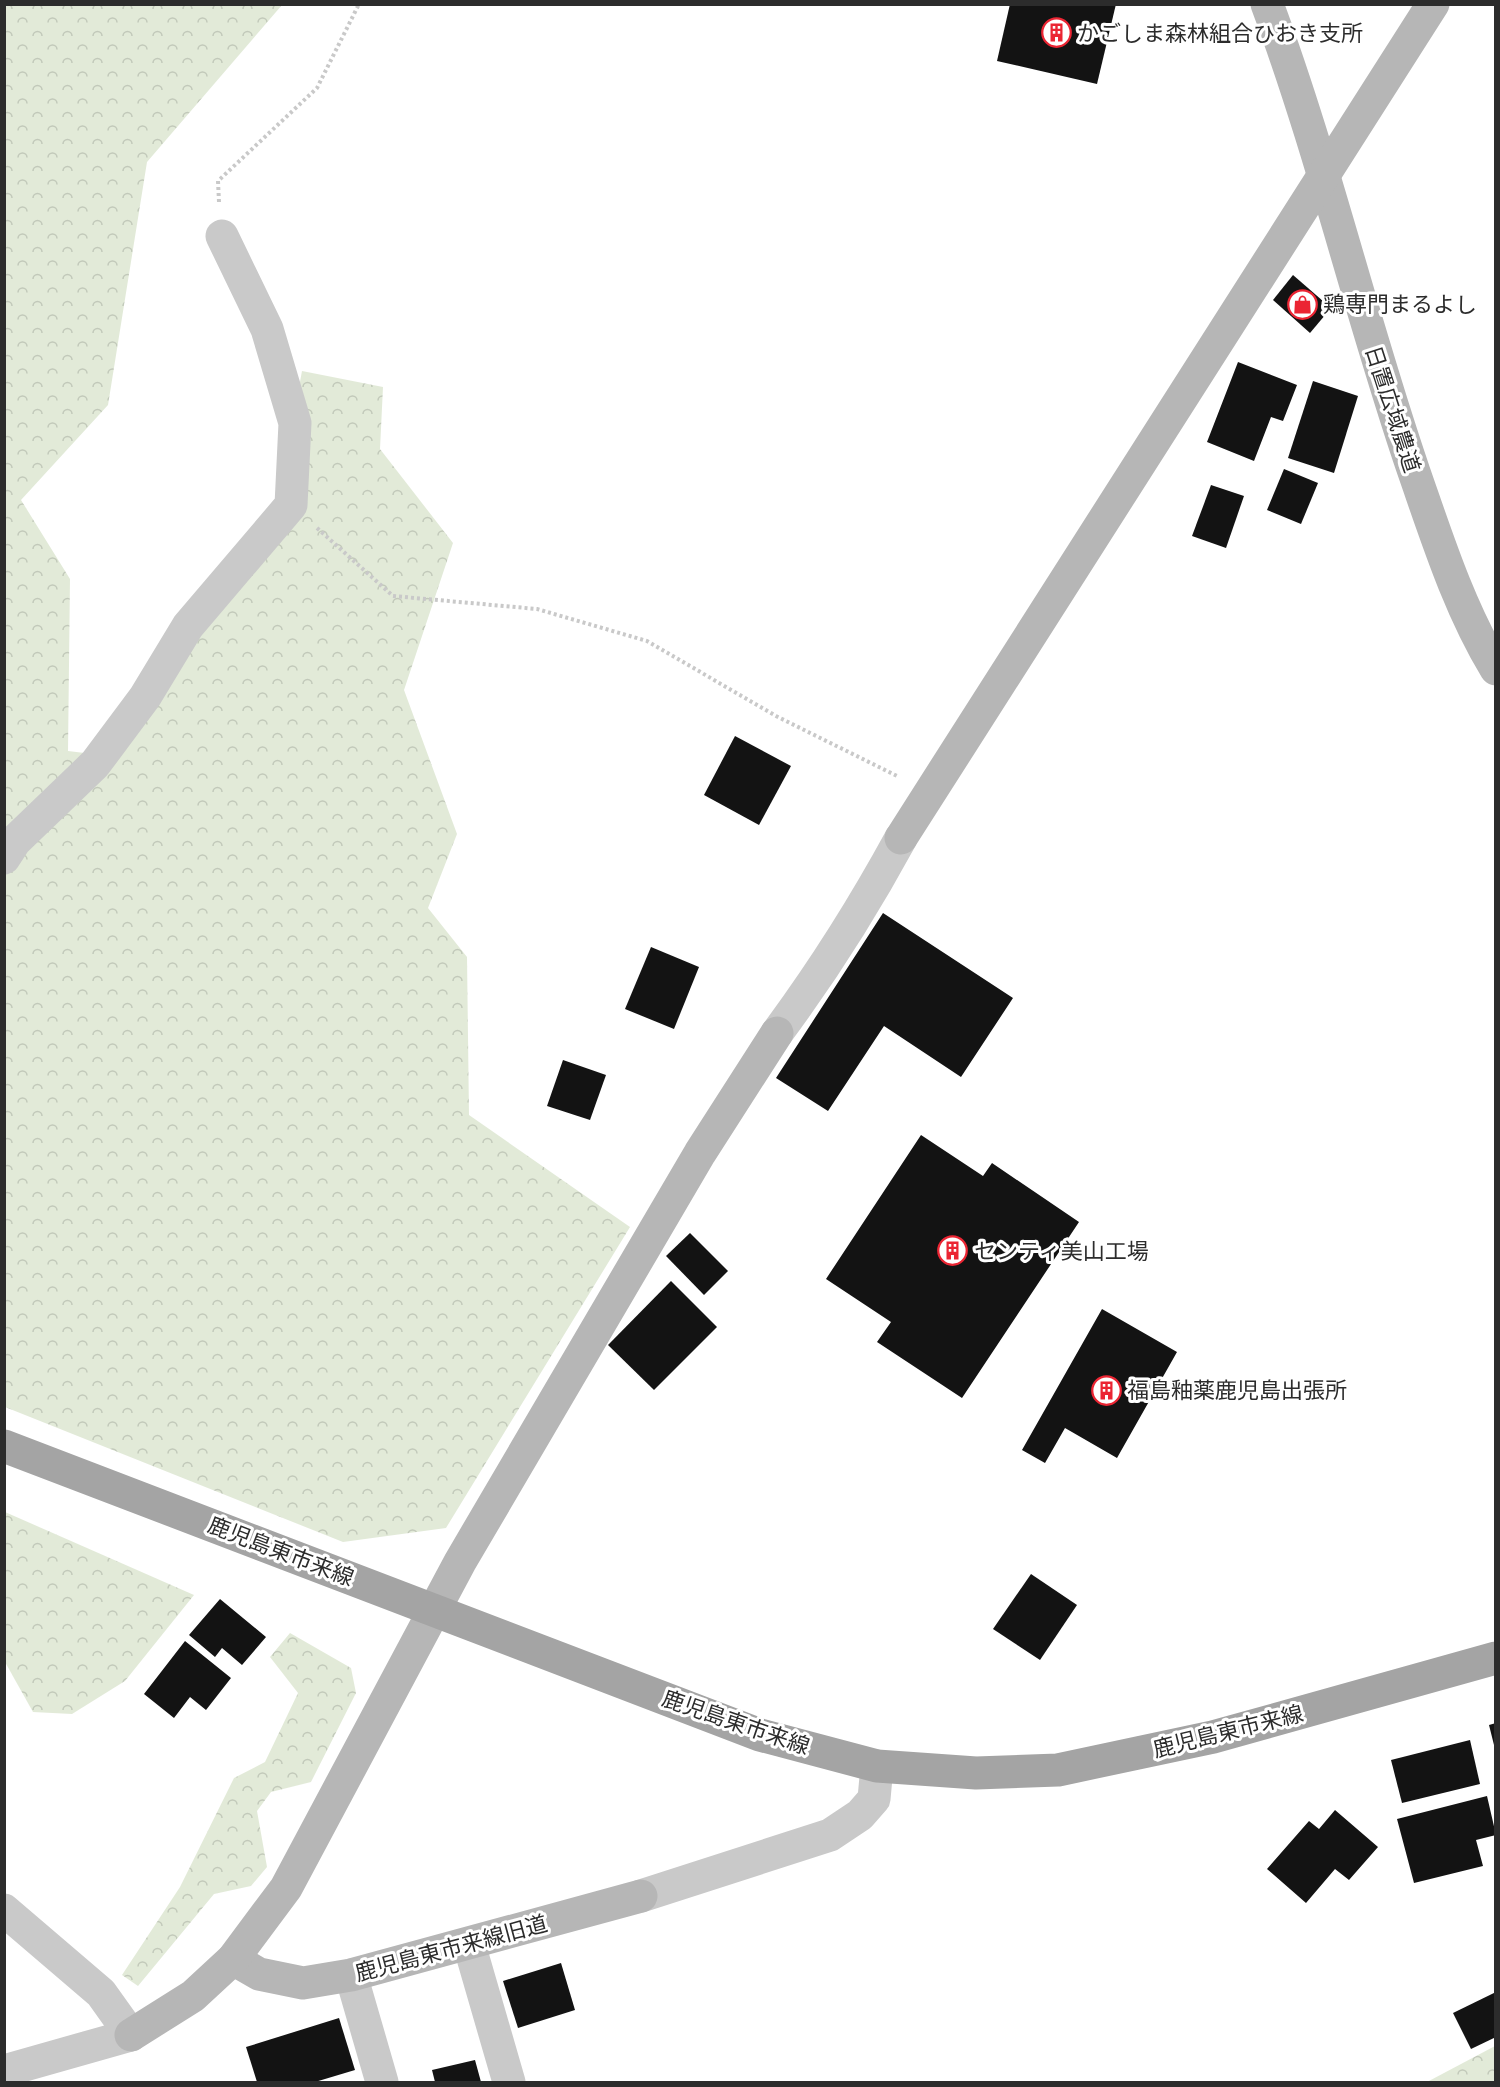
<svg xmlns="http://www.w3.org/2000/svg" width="1500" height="2087" font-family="'Sofia Sans Condensed','Noto Sans JP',sans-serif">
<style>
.forest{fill:url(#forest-crowns)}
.building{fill:#131313}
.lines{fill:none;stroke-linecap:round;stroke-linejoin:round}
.path{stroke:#c9c9c9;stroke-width:4;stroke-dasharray:3 3;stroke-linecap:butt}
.street{stroke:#c9c9c9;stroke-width:33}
.secondary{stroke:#b6b6b6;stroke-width:33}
.primary{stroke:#a4a4a4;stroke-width:33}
.labels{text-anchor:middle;stroke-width:6;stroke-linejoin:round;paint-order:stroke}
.poi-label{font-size:22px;fill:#2c2c2c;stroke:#fff;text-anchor:start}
.street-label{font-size:22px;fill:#2c2c2c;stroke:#fff}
</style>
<defs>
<pattern id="forest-crowns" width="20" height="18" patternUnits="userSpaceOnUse" patternTransform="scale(1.5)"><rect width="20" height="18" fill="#e2ead8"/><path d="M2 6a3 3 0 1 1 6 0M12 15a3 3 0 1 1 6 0" fill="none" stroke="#c2c9ba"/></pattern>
</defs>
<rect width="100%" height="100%" fill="#fff"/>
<g class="forest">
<polygon points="4,5 282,5 147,162 108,405 21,500 70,579 68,751 118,757 276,510 302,371 383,387 380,449 453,543 404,690 457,834 428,908 467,957 469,1115 630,1227 446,1528 343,1542 5,1407"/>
<polygon points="5,1512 194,1595 125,1681 72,1714 33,1712 5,1662"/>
<polygon points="290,1633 351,1668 356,1693 311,1782 271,1792 257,1811 267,1867 251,1886 214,1894 138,1986 122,1975 180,1887 234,1778 265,1762 298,1693 270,1657"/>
<polygon points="1495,2046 1495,2082 1427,2082"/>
</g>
<g class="building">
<polygon points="1010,4 1116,4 1097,84 997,61"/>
<polygon points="1293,275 1331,308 1310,333 1273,300"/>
<polygon points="1238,362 1297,385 1283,421 1271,417 1254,461 1207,442"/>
<polygon points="1313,381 1358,396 1334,473 1288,458"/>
<polygon points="1284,469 1318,483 1301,524 1267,510"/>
<polygon points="1211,485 1244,496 1226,548 1192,536"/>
<polygon points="735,736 791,766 759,825 704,795"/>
<polygon points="883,913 1013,998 961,1077 884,1026 828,1111 776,1078"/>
<polygon points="651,947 699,967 674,1029 625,1009"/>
<polygon points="563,1060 606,1075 590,1120 547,1106"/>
<polygon points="921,1135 983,1176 992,1163 1079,1222 962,1398 877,1342 891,1322 826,1279"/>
<polygon points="690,1233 728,1271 704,1295 666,1256"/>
<polygon points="671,1281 717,1327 654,1390 608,1345"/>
<polygon points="1102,1309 1177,1352 1117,1458 1065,1428 1045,1463 1022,1450"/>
<polygon points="1031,1574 1077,1605 1040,1660 993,1629"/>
<polygon points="220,1599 266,1637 242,1665 222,1648 215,1657 189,1635"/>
<polygon points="185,1641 231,1678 206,1710 190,1697 174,1718 144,1694"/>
<polygon points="1496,1723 1496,1749 1495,1749 1489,1725"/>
<polygon points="1470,1740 1480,1784 1402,1803 1391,1760"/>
<polygon points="1487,1796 1496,1835 1476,1840 1483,1866 1414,1883 1397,1819"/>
<polygon points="1335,1810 1378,1847 1349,1880 1335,1869 1306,1903 1267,1869 1309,1821 1319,1829"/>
<polygon points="561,1963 575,2010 518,2028 503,1981"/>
<polygon points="1496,1992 1496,2037 1471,2049 1453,2013"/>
<polygon points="339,2018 355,2070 315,2082 257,2082 246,2047"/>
<polygon points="475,2060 481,2082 435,2082 432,2070"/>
</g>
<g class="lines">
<g class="path">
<polyline points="219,202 218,181 317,88 359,4"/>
<polyline points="317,528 393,596 537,609 647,641 776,716 897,776"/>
</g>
<g class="street">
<polyline points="4,858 15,841 95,764 145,697 188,626 291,505 295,423 267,329 222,236"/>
<path d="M777,1033C823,971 864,906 901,838"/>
<polyline points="641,1896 830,1835 860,1815 874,1799 877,1766"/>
<polyline points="4,1910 101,1993 131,2035 4,2071"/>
<polyline points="469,1944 509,2082"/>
<polyline points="351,1975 382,2082"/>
</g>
<g class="secondary">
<path d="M1267,4C1324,157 1361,318 1414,472C1437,538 1459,608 1496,669"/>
<polyline points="901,838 1433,4"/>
<polyline points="233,1959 259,1974 303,1983 351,1975 641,1896"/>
<polyline points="131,2035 193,1996 233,1959 286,1888 460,1562 700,1153 777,1033"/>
</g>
<polyline class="primary" points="4,1446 760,1735 877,1766 976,1773 1058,1770 1213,1737 1496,1658"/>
</g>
<defs>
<symbol id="building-ring" viewBox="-11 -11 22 22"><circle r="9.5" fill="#fff" stroke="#eb2533" stroke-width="1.5"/><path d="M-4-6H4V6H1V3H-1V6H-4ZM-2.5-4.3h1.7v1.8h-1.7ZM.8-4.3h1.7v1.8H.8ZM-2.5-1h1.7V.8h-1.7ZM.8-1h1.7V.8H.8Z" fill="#eb2533"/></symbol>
<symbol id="shop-ring" viewBox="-11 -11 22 22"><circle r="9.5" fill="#fff" stroke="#eb2533" stroke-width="1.5"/><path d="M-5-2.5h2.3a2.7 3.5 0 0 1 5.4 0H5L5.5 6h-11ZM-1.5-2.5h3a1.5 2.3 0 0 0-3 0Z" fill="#eb2533"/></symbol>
</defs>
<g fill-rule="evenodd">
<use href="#building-ring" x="1040" y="16" width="33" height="33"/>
<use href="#shop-ring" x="1286" y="288" width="33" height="33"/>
<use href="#building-ring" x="936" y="1234" width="33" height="33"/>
<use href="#building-ring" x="1090" y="1374" width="33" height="33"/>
</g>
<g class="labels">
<g class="poi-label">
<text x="1077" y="41">かごしま森林組合ひおき支所</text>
<text x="1323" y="312">鶏専門まるよし</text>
<text x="974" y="1259">センティ美山工場</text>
<text x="1127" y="1398">福島釉薬鹿児島出張所</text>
</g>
<g class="street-label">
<text transform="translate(1393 409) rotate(72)" y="8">日置広域農道</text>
<text transform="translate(281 1551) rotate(21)" y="8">鹿児島東市来線</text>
<text transform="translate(736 1722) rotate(19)" y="8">鹿児島東市来線</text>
<text transform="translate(1228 1731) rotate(-14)" y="8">鹿児島東市来線</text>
<text transform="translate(451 1948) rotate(-15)" y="8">鹿児島東市来線旧道</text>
</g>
</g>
<rect width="1500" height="2087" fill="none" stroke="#2c2c2c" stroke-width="12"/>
</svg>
